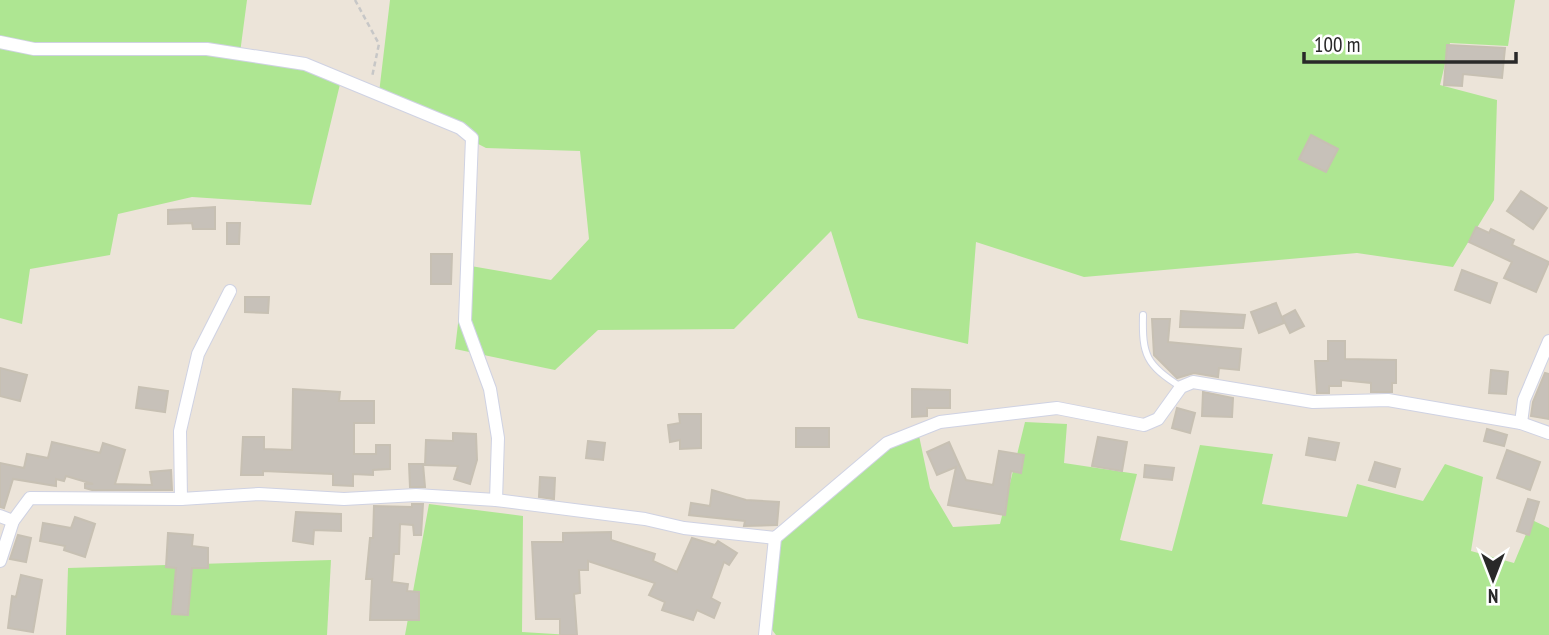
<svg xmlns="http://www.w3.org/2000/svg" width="1549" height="635" font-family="'PT Sans Narrow',sans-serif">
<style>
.green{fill:#aee692}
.building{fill:#c7c1b9;stroke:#c7c0b3;stroke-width:2}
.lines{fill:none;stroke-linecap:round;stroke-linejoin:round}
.lane-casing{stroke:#cfd2e3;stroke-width:8}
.street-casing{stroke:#cfd2e3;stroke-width:14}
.path{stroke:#c7c7c7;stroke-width:2.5;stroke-dasharray:5 3.5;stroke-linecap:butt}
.lane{stroke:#fff;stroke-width:6}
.street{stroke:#fff;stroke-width:12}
</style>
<rect width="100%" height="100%" fill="#ece4d9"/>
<g class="green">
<polygon points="0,0 247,0 240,53 341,80 311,205 192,197 118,214 110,255 30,269 22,324 0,318"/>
<polygon points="390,0 1515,0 1508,46 1450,43 1440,85 1497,100 1494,200 1453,267 1357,253 1084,277 976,242 968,344 858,318 831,231 734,329 598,330 555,370 455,349 465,265 551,280 589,239 580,151 486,148 379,93"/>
<polygon points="1025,422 1067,424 1064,463 1137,474 1120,540 1172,551 1200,445 1273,454 1262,504 1347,517 1357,484 1423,501 1445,464 1483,477 1471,551 1514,563 1532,520 1549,528 1549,635 776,635 766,622 775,545 877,446 918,431 930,488 953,527 1000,524"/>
<polygon points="429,504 523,516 522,632 571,635 405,635"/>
<polygon points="331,560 327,635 66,635 68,568"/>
</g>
<g class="building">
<polygon points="1447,45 1505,48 1502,78 1463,74 1462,86 1444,85"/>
<polygon points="1311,135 1338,149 1326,172 1299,159"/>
<polygon points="1521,191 1547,208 1533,229 1507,211"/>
<polygon points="215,207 215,229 193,229 192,223 168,224 168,210"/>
<polygon points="227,223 240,223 239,244 227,244"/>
<polygon points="1476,227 1489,233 1491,229 1514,240 1512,245 1549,262 1536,292 1504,278 1512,262 1469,242"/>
<polygon points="431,254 452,254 451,284 431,284"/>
<polygon points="1462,270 1497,283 1490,303 1455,290"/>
<polygon points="245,297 269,297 268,313 245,312"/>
<polygon points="1276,303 1284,323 1259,333 1251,312"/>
<polygon points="1295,310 1304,326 1290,333 1282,317"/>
<polygon points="1181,311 1245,315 1243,328 1180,327"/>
<polygon points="1152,319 1170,319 1168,342 1241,349 1239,370 1219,368 1218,377 1194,373 1177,378 1154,355"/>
<polygon points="1328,341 1345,341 1345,359 1396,360 1396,383 1392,383 1392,392 1371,392 1371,383 1341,380 1341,386 1329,386 1329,393 1317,393 1315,361 1328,361"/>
<polygon points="0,368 27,375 20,401 0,396"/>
<polygon points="1491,370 1508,372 1506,394 1489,393"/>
<polygon points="1545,373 1549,374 1549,419 1531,416 1533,402"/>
<polygon points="139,387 168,391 165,412 136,408"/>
<polygon points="293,389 340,392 339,401 374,401 374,423 354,423 354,454 376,454 376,445 390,445 390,469 373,470 373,475 353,474 353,486 333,485 333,474 263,471 263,475 241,475 243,437 264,437 264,449 292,450"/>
<polygon points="912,389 950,390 950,408 927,408 927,416 912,417"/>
<polygon points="1203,392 1233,398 1232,417 1202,416"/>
<polygon points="1177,408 1195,413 1190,433 1172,428"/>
<polygon points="679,414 701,414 701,448 680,449 680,440 670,442 668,425 680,423"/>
<rect x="796" y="428" width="33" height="19"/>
<polygon points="1487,429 1507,435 1504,446 1484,441"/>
<polygon points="453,433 476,434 477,460 470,484 454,479 458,466 425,465 426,440 453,441"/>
<polygon points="1098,437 1127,442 1122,471 1092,466"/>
<polygon points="1309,438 1339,443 1335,460 1306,455"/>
<polygon points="588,441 605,443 603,460 586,458"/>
<polygon points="52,442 100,453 103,443 125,450 115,484 152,485 150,472 171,470 172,490 92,490 85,488 85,484 93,484 66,476 64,481 56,479 56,486 13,479 4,508 0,507 0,463 24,468 27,454 48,458"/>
<polygon points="949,442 966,480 993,485 999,451 1024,455 1021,473 1011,471 1005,515 948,505 956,467 937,475 927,452"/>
<polygon points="1507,450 1540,462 1530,490 1497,478"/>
<polygon points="1375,462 1400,469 1395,487 1369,480"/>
<polygon points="409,464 423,464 425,487 410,487"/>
<polygon points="1145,465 1174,468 1172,480 1144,477"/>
<polygon points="540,477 555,478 554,499 539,497"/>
<polygon points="712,490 746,500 779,502 777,525 744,526 745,521 689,515 691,503 710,506"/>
<polygon points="1528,499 1539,502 1529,535 1517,531"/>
<polygon points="412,504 423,504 421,535 414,535 413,525 400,524 399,554 394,554 392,582 408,584 407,591 419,592 419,620 370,620 372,579 366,579 370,538 373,538 374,506 412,507"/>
<polygon points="296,512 341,514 341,531 314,530 313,544 293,541"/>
<polygon points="75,517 95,524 85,557 64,550 65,546 40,541 43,523 71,528"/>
<polygon points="611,532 611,540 655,554 653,561 677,572 692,538 715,545 718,541 737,553 729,565 724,562 711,598 720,603 714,618 697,610 693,620 662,610 665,602 649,595 655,583 588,561 588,570 579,570 580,593 574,594 577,635 560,635 560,619 536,619 532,542 563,542 563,533"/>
<polygon points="168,533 193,535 192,546 208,548 208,568 192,568 188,615 172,614 176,568 166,567"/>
<polygon points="18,535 31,538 26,562 10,559"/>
<polygon points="21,575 42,580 33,632 8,628 12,596 16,597"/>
</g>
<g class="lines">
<defs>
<path id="lane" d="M1143,315C1142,355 1146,365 1181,387"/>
<g id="street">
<polyline points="0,42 34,49 207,49 305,64 460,128 472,138 465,321 490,389 498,438 496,500"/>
<polyline points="1521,423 1524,400 1549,341"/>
<polyline points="181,499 180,431 198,354 230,291"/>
<polyline points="0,516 13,521"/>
<polyline points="0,561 13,521 30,498 181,499 259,494 344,499 416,495 496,500 645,519 684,528 775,538 887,443 940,422 1057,408 1144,425 1158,419 1181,387 1193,382 1313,402 1388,400 1521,423 1549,433"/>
<polyline points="765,635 775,538"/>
</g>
</defs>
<use href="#lane" class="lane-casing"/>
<use href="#street" class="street-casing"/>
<polyline class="path" points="355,0 379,44 372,77"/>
<use href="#lane" class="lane"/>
<use href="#street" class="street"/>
</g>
<g transform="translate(1493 579) rotate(180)" stroke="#ffffff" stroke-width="5" paint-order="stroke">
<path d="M0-5L12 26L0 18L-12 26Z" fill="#292929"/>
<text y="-10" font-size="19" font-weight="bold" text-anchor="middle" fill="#292929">N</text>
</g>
<path d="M1304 52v10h212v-10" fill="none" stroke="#292929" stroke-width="3.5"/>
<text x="1314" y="52" font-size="21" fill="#292929" stroke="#ffffff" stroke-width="5" paint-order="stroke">100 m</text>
</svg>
